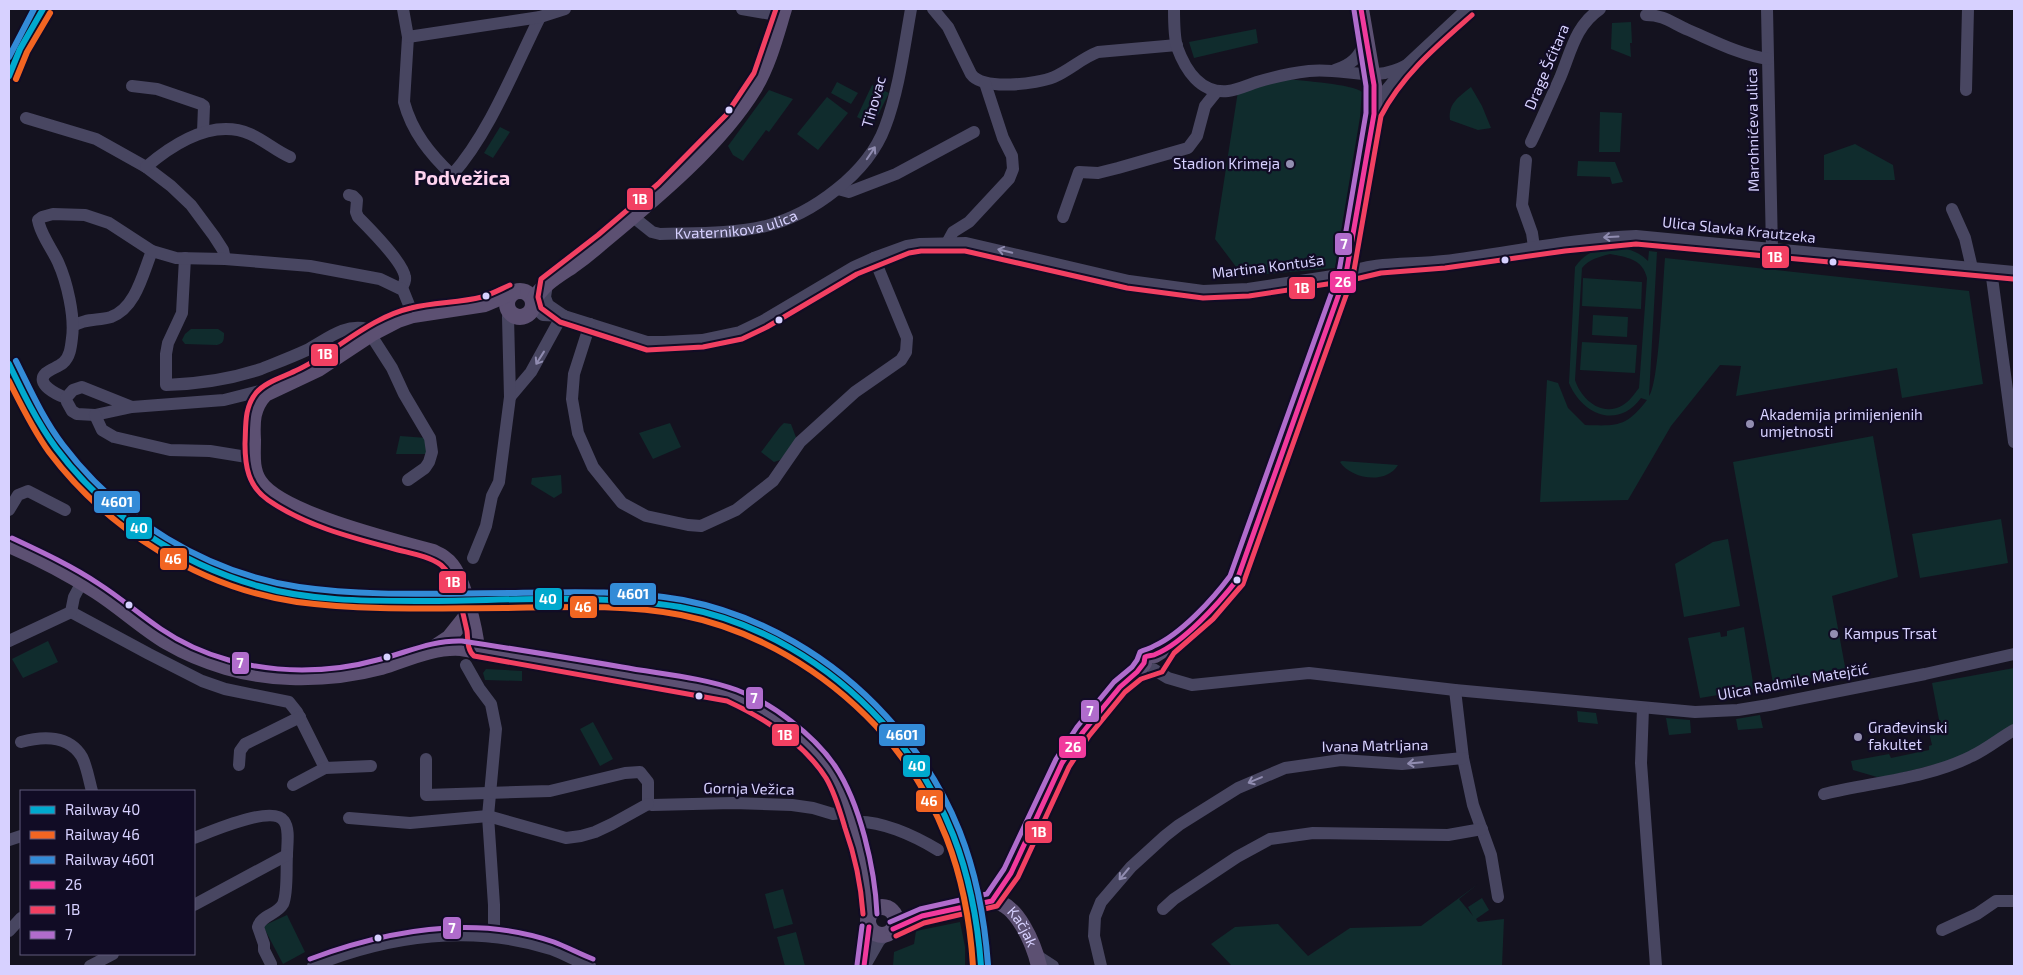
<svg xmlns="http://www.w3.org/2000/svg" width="2023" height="975" font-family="'Exo 2',sans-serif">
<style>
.green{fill:#102c2d;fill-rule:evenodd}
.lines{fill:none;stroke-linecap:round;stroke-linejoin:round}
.minor{stroke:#484661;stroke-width:12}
.major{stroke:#5c5072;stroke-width:16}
.bus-1-casing{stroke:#110c25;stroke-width:9}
.bus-2-casing{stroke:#110c25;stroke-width:9}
.bus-3-casing{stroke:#110c25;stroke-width:9}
.bus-1{stroke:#f13a9d;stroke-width:5}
.bus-2{stroke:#f24062;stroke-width:5}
.bus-3{stroke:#b06ccc;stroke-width:5}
.rail-1-casing{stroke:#110c25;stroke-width:10}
.rail-2-casing{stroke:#110c25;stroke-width:10}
.rail-3-casing{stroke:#110c25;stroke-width:10}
.rail-1{stroke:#00a9ce;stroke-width:6}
.rail-2{stroke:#f26522;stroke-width:6}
.rail-3{stroke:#338bd7;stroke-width:6}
.oneway{stroke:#908cb0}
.bus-dot{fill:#d7d1ff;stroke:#110c25;stroke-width:2}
.poi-dot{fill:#938eb1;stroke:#110c25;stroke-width:2}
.labels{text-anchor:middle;stroke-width:4.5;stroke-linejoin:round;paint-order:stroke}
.street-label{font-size:15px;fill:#d7d1ff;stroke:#110c25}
.poi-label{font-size:15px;fill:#d7d1ff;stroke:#110c25;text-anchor:start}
.district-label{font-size:20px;font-weight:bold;fill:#ffd3ee;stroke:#110c25}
.line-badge{stroke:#110c25;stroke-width:2}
.badge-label{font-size:14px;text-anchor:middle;font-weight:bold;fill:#fff}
</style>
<rect width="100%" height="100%" fill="#14121f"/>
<g class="green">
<polygon points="1631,22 1632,43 1630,43 1631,57 1611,49 1612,23"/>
<polygon points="1256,29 1258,43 1194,58 1189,42"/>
<path d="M1288,79C1302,81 1353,84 1362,92L1360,117L1335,268L1243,276L1215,239L1238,91Z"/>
<polygon points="837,82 858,93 851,104 831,93"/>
<polygon points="872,85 889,93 873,125 857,117"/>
<path d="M1471,87L1482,106L1491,128L1478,130L1450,120C1448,103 1459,97 1471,87Z"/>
<polygon points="769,90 793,99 769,132 766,130 743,161 733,155 728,146"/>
<polygon points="827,97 848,113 818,150 797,134"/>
<polygon points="1600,112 1622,113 1620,152 1599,152"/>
<polygon points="500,127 510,132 493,158 484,153"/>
<polygon points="1855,144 1893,165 1895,180 1824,180 1824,155"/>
<polygon points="1578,161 1615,162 1623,182 1612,184 1610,177 1577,176"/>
<path d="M1611,247C1626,248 1637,250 1648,261L1649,251L1657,252L1649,396C1659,385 1663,280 1665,258L1969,291L1983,384L1902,398L1897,368L1736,396L1741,366L1720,365L1671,426L1628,500L1540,502L1547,380L1558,383L1568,408L1585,425C1618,426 1626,427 1647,400L1641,398C1618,429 1583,416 1569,383L1575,267C1584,254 1595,249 1611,247ZM1610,254C1626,257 1643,259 1647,278L1639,388C1634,394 1630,401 1623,405C1602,418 1581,399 1575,380L1582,268C1589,259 1599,257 1610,254Z"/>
<polygon points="1583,278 1642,282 1641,309 1582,306"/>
<polygon points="1593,315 1628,317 1627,337 1592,335"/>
<path d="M191,329H218L224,333C224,340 224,343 217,345L185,344L182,340L185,334Z"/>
<polygon points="1582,342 1637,345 1635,373 1580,370"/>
<polygon points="670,423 681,447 653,459 639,433"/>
<path d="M784,423L791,424L797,440L780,460L774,462L761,452C768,444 777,429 784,423Z"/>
<polygon points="400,436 427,438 427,454 396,454"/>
<polygon points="1873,436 1898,577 1832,596 1846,672 1775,684 1773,683 1733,462"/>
<path d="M1340,462L1342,461L1398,465C1386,485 1351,479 1340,462Z"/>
<polygon points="561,475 562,493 554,498 531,484 532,478"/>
<polygon points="2001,519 2008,563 1920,578 1912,534"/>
<polygon points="1728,539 1740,606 1684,617 1675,564 1713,542"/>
<polygon points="1744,627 1754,689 1700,698 1688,638 1720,632 1721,637 1727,636 1727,631"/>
<polygon points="48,641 58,662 23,678 12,659"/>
<polygon points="2014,668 2014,725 1987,744 1949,761 1889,776 1877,777 1853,770 1851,761 1889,754 1891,758 1929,750 1929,746 1932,745 1928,728 1940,725 1932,683"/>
<polygon points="486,669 522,671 522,681 485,680 483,673"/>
<polygon points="1577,711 1596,713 1598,724 1578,722"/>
<polygon points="1760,715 1763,728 1738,730 1736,719"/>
<polygon points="1666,718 1690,720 1691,733 1669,735"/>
<polygon points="593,722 613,759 600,766 580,729"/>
<polygon points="1478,884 1459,899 1473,916 1468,907 1482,898 1489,910 1476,919 1478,922 1504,919 1502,966 1232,966 1211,944 1235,927 1278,924 1308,956 1350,928 1421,926"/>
<polygon points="783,889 793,924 774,929 765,894"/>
<polygon points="287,915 305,952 283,964 263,926"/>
<polygon points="960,922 965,947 965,966 893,966 894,952 914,944 916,931"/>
<polygon points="796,932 805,966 785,966 777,937"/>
</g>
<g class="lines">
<g class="minor">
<path d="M403,9L408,37L404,102C412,132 430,154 452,175C489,134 515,67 540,17"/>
<polyline points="742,9 782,16"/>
<path d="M933,9L948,27L971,74C983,91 1037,84 1054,77C1070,70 1082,58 1098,52L1177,45"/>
<path d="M1174,9C1174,20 1174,36 1177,47C1185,69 1200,94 1228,91C1237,90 1248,85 1257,82C1274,77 1292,73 1309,71C1345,67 1373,84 1407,65"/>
<polyline points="1767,9 1772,250"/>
<path d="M1646,15C1663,15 1671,22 1686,29C1712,40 1740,55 1768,59"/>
<polyline points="408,37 540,17 565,9"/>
<path d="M1335,70C1351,65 1360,57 1365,41"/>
<polyline points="132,86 157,89 201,104 204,106 203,132"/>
<polyline points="1966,90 1968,9"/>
<polyline points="1375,112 1383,94 1407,65 1467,9"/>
<polyline points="26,118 96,139 146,167 171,186 191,205 214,236 223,250 225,259"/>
<path d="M1531,142C1541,121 1550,100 1560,78C1571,52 1575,26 1600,9"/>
<polyline points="1526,160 1522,205 1532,233 1534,247"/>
<path d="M146,167C173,144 213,118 250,134C264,140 276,151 290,157"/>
<polyline points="838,189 849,192 896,174 974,132"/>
<path d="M349,195L353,196L357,200L356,212L358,217C370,229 403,262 405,277C406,282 403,285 401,289"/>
<polyline points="1952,209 1965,238 1972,268"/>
<path id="s1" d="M632,216L652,232L660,234C695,233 733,234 766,226C813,214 868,173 885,127C899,90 904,48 911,9"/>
<polyline points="1063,217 1079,172 1098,173 1118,168 1188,148 1197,136 1205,106 1217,91"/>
<polyline points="947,243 953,232 969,222 1009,179 1013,169 1012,156 1003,138 985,83"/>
<path d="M185,258L182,313L168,343L166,354V385C198,384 231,379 261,369C276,363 292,357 307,350C326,340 345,323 367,329L392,368L404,394L430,438L432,452L429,462L425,468L408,480"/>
<polyline points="1991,270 2014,442"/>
<path d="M547,284L545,297L548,305L564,316L647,342H664L702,340L740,332L763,321L854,267L874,258L907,246L920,244L966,243L1129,281L1203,291L1248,289L1346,274C1372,261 1414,265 1444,261C1508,253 1571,239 1636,236L2014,272"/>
<polyline points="533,306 543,315 564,316"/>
<polyline points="590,324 574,374 572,399 578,433 593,467 622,503 646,516 688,525 701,526 736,510 773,481 800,442 855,392 901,360 906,352 907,338 874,258"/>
<path d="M73,326C86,318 98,321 111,317C136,308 143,273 152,251"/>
<polyline points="510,397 531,372 559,321 564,316"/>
<path d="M66,398C58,395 34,384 46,373C51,369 58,367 63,363C70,357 71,347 72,338C75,316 67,282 58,262C52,249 43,238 39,224L38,220L42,217L53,214L85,215L109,223L152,251L176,258L225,259L310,266L380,279L403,290L413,315"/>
<polyline points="132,407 82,387 73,390 66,398 67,402 72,411 77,414 95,415 132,407 224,400 272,388"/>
<polyline points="95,415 102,430 114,437 170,450 210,451 253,458"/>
<polyline points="9,510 18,495 28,491 65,510"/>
<polyline points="473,558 486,526 492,496 499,482 510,397 508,317"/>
<polyline points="71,612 149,654 202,681 225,689 289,702 297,712 325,768 371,766"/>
<polyline points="71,612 74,597 82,582"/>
<polyline points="9,641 71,612"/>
<polyline points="466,665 479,688 491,704 496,729 488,816 494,905 494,937"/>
<polyline points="1153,669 1168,678 1192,685 1309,673 1455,690 1695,712 1738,710 1769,705 1925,674 2014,654"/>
<polyline points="1455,690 1463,758 1473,805 1491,855 1498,897"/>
<polyline points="1643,708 1641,763 1656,966"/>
<path d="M21,742C43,736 69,735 82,757C87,767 89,780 92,791"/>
<polyline points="426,759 426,795 550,791 625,773 640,772 648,782 648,804 652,805 733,803 792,805 813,808 833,814 848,812"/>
<polyline points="239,765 240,751 245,744 300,717"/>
<polyline points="293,785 325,768"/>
<path d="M1824,794C1873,782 1926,779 1972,756C1987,749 2000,738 2014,730"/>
<polyline points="349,818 410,823 488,816 566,838 581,836 595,832 612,824 648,804"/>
<path d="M852,822C879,819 915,836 938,850"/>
<path d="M194,838C210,832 273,804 284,821C290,829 287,845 287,855C286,868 288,893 283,904C277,915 261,915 258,927L264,944V950L271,964"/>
<polyline points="9,840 21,836"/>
<polyline points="194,905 287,855"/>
<polyline points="1163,909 1174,899 1237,857 1270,839 1313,833 1448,835 1482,829"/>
<polyline points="1942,930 1977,914 1996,901 2014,901"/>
<polyline points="9,931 21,918"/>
<polyline points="1036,955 1053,966"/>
<polyline points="867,962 879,941 886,934"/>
<polyline points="90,966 113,954"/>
<path d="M313,966C389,935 473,924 551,949C564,954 577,961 590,966"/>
<polyline points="864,966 869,927"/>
<polyline points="1101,966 1094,936 1095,917 1101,902 1131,867 1165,836 1179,825 1238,788 1285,768 1341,760 1402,764 1463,758"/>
</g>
<g class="major">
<circle cx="520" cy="304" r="13"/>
<path d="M533,302C541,285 557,276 572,266C582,259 592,251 601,243C654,199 720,145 755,87C769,63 776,35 784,9"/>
<path d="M9,545C39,558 68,573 96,591C121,607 142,627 167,642C203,663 248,676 290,677C321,678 351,675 381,667C407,659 433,646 461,648L706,689C748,698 776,716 807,746C816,755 826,764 832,775C839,786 843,798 847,810C860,844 869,878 870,914"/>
<polyline points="434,648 449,638 469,613"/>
<path d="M477,649C475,629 464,582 452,566C447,559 441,556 433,552C394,541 280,514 259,481C251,469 253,454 253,440C252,422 252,408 265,394L318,369L371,334L398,320L413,315L485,304L513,292"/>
<path id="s2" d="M992,901C1017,902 1034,945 1039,966"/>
<circle cx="882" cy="921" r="14"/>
<path d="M893,929L922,916L992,901L1011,873L1062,763L1083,732L1120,687L1137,672L1144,663L1145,657L1150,655H1155C1186,636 1215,610 1237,580L1346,274L1374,114V85L1361,9"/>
</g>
<defs>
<g id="bus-1">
<path d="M893,929L922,916L992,901L1011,873L1062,763L1083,732L1120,687L1137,672L1144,663L1145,657C1149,655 1153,656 1156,654C1183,643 1219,603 1237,580L1346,274L1374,114V85L1361,9"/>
<polyline points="864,966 869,927"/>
</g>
<g id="bus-2">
<polyline points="776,9 754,73 726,115 658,184 598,235 541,279 538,297 541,308 560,322 647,350 703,347 742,339 767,327 857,274 909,253 921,251 965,251 1127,288 1203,298 1249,296 1347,281 1381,273 1445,268 1565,251 1636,244 2013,279"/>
<path d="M510,285C501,289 492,294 482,297C459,303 434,302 411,308C368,318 335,353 295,371C283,377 265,382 256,393C244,408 246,425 245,444C245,466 248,486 268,500C304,525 349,537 391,548C407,553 427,555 441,565C456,577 463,613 467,631C468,639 467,650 474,656L727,701C764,718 803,742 826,778C835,793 840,811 845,828C855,856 861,885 863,914"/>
<path d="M896,936L924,923L997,906L1018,877L1069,767L1089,736L1125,692L1141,679L1162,672L1174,653L1213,619L1243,584L1353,276L1381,116C1402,75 1438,45 1472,15"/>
</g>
<g id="bus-3">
<path d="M12,538C42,552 72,566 99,584C121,598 140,615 161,629C202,657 253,670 302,670C327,670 352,667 377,660C406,653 431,640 462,641C515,649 569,658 622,667C660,674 701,677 737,690C772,703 814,735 835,766C860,803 875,869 877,914"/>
<path d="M890,922L920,909L987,894L1004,869L1056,759L1077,727L1114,682L1132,667L1137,660L1140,652C1145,649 1150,649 1154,646C1181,634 1213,599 1230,576L1339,272L1366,113V86L1354,10"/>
<path d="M310,959C388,930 474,914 554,942C567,947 580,954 593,959"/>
<polyline points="857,965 862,926"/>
</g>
</defs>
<use href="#bus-1" class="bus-1-casing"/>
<use href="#bus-2" class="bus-2-casing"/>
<use href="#bus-3" class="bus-3-casing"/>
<use href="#bus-1" class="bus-1"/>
<use href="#bus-2" class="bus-2"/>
<use href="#bus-3" class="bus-3"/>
<defs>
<g id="rail-1">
<polyline points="9,76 20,49 43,9"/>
<path d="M9,364C23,393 37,422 56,448C106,515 178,563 258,586C309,601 365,601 417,601C503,601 596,593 680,607C758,621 829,664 882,722C947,793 974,872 981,966"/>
</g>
<g id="rail-2">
<polyline points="16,79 27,52 50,13"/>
<path d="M9,381C21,405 33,430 49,452C108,530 200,588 297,602C366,611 436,608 505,608C564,607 624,604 681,615C756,630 824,671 876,726C940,796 967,873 973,966"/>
</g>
<g id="rail-3">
<polyline points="9,57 34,9"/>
<path d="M16,361C30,389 43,419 63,445C119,519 206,573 299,587C369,597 440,593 510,593C568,592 627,590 683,600C761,615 833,658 886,716C953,788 981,868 988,965"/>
</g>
</defs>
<use href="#rail-1" class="rail-1-casing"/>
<use href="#rail-2" class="rail-2-casing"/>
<use href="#rail-3" class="rail-3-casing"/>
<use href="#rail-1" class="rail-1"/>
<use href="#rail-2" class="rail-2"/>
<use href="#rail-3" class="rail-3"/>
</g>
<defs><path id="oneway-shaft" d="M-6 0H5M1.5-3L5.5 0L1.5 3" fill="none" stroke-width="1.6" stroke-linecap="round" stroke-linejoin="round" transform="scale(1.25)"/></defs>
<g class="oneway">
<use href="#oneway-shaft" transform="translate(871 153) rotate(-56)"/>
<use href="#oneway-shaft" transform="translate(1611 237) rotate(177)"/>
<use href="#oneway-shaft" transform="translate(1005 251) rotate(-166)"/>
<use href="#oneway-shaft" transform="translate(540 358) rotate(122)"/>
<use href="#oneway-shaft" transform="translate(1415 763) rotate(175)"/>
<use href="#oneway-shaft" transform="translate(1255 780) rotate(157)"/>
<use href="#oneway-shaft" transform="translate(1124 874) rotate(130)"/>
</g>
<g class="bus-dot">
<circle cx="729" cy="110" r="4.5"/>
<circle cx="1505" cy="260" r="4.5"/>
<circle cx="1833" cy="262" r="4.5"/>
<circle cx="486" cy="296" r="4.5"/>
<circle cx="779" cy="320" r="4.5"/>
<circle cx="1237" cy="580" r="4.5"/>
<circle cx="129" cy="605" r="4.5"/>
<circle cx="387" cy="657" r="4.5"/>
<circle cx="699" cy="696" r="4.5"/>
<circle cx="378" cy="938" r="4.5"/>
</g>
<g class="poi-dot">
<circle cx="1290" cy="164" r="5"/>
<circle cx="1750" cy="424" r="5"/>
<circle cx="1834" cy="634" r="5"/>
<circle cx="1858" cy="737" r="5"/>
</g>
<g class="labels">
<g class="street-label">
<text transform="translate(1547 67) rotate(-67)" y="5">Drage Šćitara</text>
<text transform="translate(874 102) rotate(-74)" y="5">Tihovac</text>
<text transform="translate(1753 130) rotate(-91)" y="5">Marohnićeva ulica</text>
<text dy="5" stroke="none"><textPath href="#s1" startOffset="111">Kvaternikova ulica</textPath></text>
<text transform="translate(1739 230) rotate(6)" y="5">Ulica Slavka Krautzeka</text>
<text transform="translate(1268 267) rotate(-7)" y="5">Martina Kontuša</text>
<text transform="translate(1793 682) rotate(-10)" y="5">Ulica Radmile Matejčić</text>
<text transform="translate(1375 746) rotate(-1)" y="5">Ivana Matrljana</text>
<text transform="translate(749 789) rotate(1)" y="5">Gornja Vežica</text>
<text dy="5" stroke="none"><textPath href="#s2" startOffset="42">Kačjak</textPath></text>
</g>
<g class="poi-label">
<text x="1280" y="169" text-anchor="end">Stadion Krimeja</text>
<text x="1760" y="420">Akademija primijenjenih<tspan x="1760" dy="17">umjetnosti</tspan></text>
<text x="1844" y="639">Kampus Trsat</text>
<text x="1868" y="733">Građevinski<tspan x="1868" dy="17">fakultet</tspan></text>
</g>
<g class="district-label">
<text x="462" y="185">Podvežica</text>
</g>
</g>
<g class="line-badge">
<rect x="626" y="187" width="28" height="24" rx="5" fill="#f24062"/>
<rect x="1334" y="232" width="19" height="24" rx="5" fill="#b06ccc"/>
<rect x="1761" y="245" width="29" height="24" rx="5" fill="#f24062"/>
<rect x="1329" y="270" width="28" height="24" rx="5" fill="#f13a9d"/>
<rect x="1288" y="276" width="28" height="24" rx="5" fill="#f24062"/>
<rect x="310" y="343" width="29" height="24" rx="5" fill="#f24062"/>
<rect x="93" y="490" width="48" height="24" rx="5" fill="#338bd7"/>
<rect x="125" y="516" width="28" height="24" rx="5" fill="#00a9ce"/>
<rect x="159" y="547" width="29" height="24" rx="5" fill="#f26522"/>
<rect x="438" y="570" width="29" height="24" rx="5" fill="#f24062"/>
<rect x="609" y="582" width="48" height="24" rx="5" fill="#338bd7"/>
<rect x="534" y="587" width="29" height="24" rx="5" fill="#00a9ce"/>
<rect x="569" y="595" width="29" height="24" rx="5" fill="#f26522"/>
<rect x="231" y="651" width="19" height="24" rx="5" fill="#b06ccc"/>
<rect x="745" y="686" width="19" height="24" rx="5" fill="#b06ccc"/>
<rect x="1080" y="699" width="20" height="24" rx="5" fill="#b06ccc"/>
<rect x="878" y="723" width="48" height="24" rx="5" fill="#338bd7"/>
<rect x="771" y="723" width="29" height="24" rx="5" fill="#f24062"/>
<rect x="1058" y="735" width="29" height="24" rx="5" fill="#f13a9d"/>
<rect x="902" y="754" width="29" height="24" rx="5" fill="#00a9ce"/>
<rect x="915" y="789" width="29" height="24" rx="5" fill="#f26522"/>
<rect x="1024" y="820" width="29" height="24" rx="5" fill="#f24062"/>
<rect x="442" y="916" width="20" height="24" rx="5" fill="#b06ccc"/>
</g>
<g class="badge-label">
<text x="640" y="204">1B</text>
<text x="1344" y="249">7</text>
<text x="1775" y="262">1B</text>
<text x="1343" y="287">26</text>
<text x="1302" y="293">1B</text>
<text x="325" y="359">1B</text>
<text x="117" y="507">4601</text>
<text x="139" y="533">40</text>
<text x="173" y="564">46</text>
<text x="453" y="587">1B</text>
<text x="633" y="599">4601</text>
<text x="548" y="604">40</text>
<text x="583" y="612">46</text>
<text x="240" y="668">7</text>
<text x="754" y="703">7</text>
<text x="1090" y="716">7</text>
<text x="902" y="740">4601</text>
<text x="785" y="740">1B</text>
<text x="1073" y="752">26</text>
<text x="917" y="771">40</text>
<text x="929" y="806">46</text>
<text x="1039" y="837">1B</text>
<text x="452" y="933">7</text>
</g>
<rect width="2023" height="975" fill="none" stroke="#d7d1ff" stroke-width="20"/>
<rect x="20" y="790" width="175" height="165" fill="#110c25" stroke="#605b7c"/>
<rect x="30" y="806" width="25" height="8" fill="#00a9ce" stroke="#605b7c"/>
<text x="65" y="815" font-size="15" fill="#d7d1ff">Railway 40</text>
<rect x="30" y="831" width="25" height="8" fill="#f26522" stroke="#605b7c"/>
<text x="65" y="840" font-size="15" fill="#d7d1ff">Railway 46</text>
<rect x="30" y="856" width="25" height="8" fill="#338bd7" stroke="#605b7c"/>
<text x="65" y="865" font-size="15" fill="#d7d1ff">Railway 4601</text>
<rect x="30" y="881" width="25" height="8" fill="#f13a9d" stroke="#605b7c"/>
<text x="65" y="890" font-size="15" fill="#d7d1ff">26</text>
<rect x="30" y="906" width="25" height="8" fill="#f24062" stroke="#605b7c"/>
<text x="65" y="915" font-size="15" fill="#d7d1ff">1B</text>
<rect x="30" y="931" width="25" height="8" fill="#b06ccc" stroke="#605b7c"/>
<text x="65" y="940" font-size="15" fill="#d7d1ff">7</text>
</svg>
